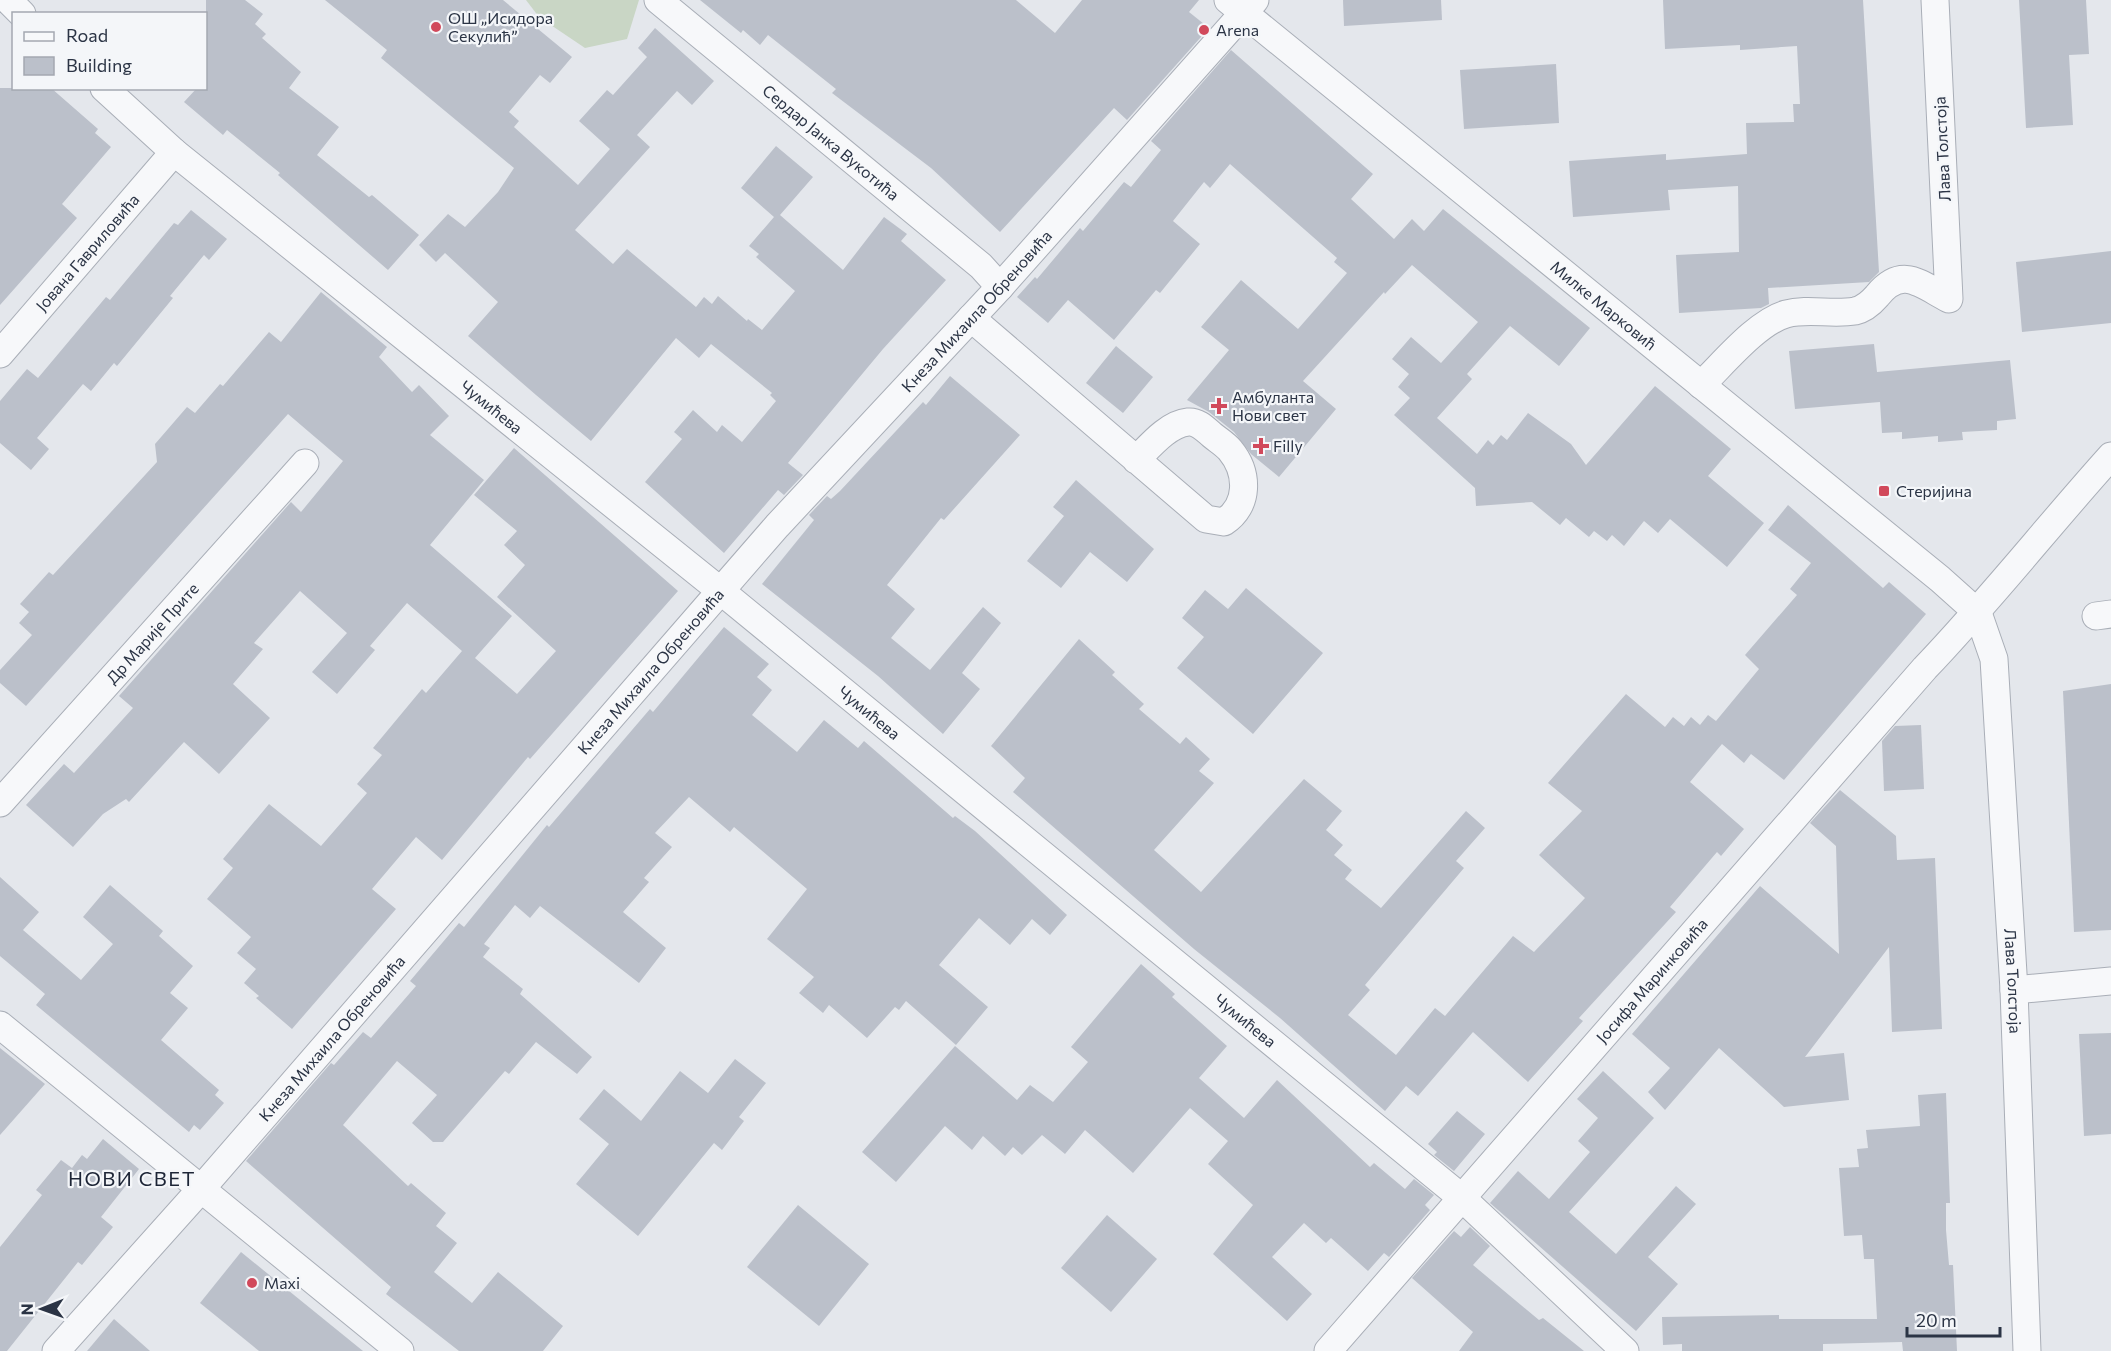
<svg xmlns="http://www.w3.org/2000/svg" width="2111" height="1351" font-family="Commissioner,sans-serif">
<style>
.green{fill:#c9d6c5}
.building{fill:#bbc0ca}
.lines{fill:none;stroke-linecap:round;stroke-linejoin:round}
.street-casing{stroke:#a9aeb7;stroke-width:29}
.street{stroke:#f7f8fa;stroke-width:27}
.poi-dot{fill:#d1495b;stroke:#f4f6f9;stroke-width:2}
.labels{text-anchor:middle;stroke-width:4.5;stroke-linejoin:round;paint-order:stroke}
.poi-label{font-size:16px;fill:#2b3445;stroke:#f4f6f9;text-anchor:start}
.street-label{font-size:16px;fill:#2b3445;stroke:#f4f6f9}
.quarter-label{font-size:20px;letter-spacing:1.5px;fill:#1d2536;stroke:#f4f6f9}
</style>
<rect width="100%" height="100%" fill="#e4e7ec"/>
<polygon class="green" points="526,0 639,0 627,39 585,48 539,17"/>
<g class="building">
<polygon points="206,0 245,0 263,14 255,24 266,34 262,38 301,72 289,88 339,127 317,155 369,197 372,195 419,235 388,270 278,175 280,173 227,130 223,135 184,102 197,88 206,88"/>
<polygon points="325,0 503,0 572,57 550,83 540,75 509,112 519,121 514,127 578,185 610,149 579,121 607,90 613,95 647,57 638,48 655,28 714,81 692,105 677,91 637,135 650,147 575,230 613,264 627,249 696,307 704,297 712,304 718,296 747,321 748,319 762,330 795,291 756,257 759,254 749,246 774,217 741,188 776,146 813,177 780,215 843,270 884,217 907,234 901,241 946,280 883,349 788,463 803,475 784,495 778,490 724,553 645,482 682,439 674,432 693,410 717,432 722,425 742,442 776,401 770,395 772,393 711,344 699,358 676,338 591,441 536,395 468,336 498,302 445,253 436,262 419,245 448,214 465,227 498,192 514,168 381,58 387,50"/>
<polygon points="700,0 1016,0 1055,33 1082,0 1199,0 1189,12 1209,28 1127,120 1114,108 1000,232 931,168 832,93 836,89 768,35 760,45 743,30 741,33"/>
<polygon points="1343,0 1441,0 1442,20 1344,26"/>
<polygon points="1663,0 1863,0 1879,272 1869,282 1768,288 1769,304 1761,308 1679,313 1676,255 1739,252 1738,186 1668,190 1670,210 1573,217 1569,161 1666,154 1666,160 1747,154 1746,123 1794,122 1793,104 1800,104 1797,46 1740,50 1740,45 1665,49"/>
<polygon points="2019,0 2086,0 2089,54 2069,55 2073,125 2026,128"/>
<polygon points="1231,50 1373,174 1351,199 1394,239 1412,219 1424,231 1443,209 1590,328 1559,366 1510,326 1467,374 1472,379 1437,418 1477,454 1488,440 1493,445 1501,435 1507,440 1528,413 1571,444 1586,465 1655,386 1731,449 1708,476 1764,523 1727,567 1670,519 1658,533 1644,521 1624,546 1612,535 1607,541 1594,531 1589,537 1566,518 1560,525 1532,502 1476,506 1475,488 1394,415 1410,398 1398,387 1409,374 1392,359 1411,337 1441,363 1478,322 1412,265 1385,294 1384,292 1303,381 1336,409 1279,477 1251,454 1234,432 1209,412 1187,400 1229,350 1201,327 1241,280 1298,329 1347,273 1334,262 1337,258 1230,164 1210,188 1204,182 1173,221 1200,244 1160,293 1156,290 1114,340 1068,300 1048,323 1017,297 1035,277 1037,279 1080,228 1083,231 1124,182 1131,187 1161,150 1151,141"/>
<polygon points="1556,64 1559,123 1464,129 1460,70"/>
<polygon points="0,88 51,88 98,129 95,133 111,147 62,204 77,218 0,305"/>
<polygon points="191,210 227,239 209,260 204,255 170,296 173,298 117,366 114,363 91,391 83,384 37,438 49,449 31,470 0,443 0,401 27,369 38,378 106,297 110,300 174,223 178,225"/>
<polygon points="2111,251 2111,323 2022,332 2016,262"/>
<polygon points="321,292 387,347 379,357 412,392 419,385 449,416 430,435 484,480 430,545 512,616 475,658 517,694 556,651 497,597 525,565 504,545 517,531 474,495 514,448 678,591 530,759 528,757 442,860 416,837 372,889 396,909 292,1029 256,998 259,996 244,983 256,969 237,953 251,937 207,899 233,868 223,859 269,804 321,846 367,793 357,784 382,755 373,748 422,689 426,693 462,651 407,603 370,646 375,650 337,694 312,672 347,633 300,591 254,643 263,649 233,684 270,718 219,774 184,742 129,802 126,799 103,814 73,847 26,805 64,764 74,773 133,708 119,696 291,502 301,512 343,461 288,414 26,706 0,683 0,670 32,635 19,623 29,612 20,604 49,572 53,575 157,462 155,444 187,407 195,413 220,384 223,386 269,332 281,342"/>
<polygon points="1874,344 1877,372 2010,360 2016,419 1997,421 1997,430 1962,432 1963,440 1938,442 1938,436 1902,439 1902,432 1882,433 1880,402 1795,409 1789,351"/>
<polygon points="1116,346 1153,377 1123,413 1086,383"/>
<polygon points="950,376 1020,435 944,520 941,518 887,585 915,609 891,638 930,670 983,607 1001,623 962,673 980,689 943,734 878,676 762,584 814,520 809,515 827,496 831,499 840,491 923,402 926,405"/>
<polygon points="1076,480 1154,549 1127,582 1090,552 1061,588 1027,561 1064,516 1053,507"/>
<polygon points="1788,505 1883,588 1889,582 1926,614 1784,780 1751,754 1744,763 1722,744 1690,782 1744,829 1721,856 1717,852 1670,907 1676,912 1579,1018 1583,1021 1528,1082 1473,1032 1418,1096 1406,1086 1385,1111 1280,1018 1194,949 1013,792 1025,778 991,746 1079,639 1115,672 1112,675 1144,704 1139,709 1180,744 1186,737 1210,759 1199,771 1214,783 1154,850 1201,892 1304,779 1342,811 1326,830 1343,845 1334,855 1352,870 1345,879 1381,908 1466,811 1485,828 1456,861 1464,868 1365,985 1370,990 1348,1015 1396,1055 1435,1008 1445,1016 1513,936 1534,952 1585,898 1539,855 1582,811 1548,783 1626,694 1665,727 1673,717 1684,726 1691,717 1700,725 1708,715 1716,721 1759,669 1745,655 1797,595 1790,589 1811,563 1768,530"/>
<polygon points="1246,588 1323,653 1253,734 1177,668 1204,637 1182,618 1205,590 1228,609"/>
<polygon points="724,627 769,664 757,677 772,690 752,715 797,752 824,720 858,748 864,741 953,818 955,816 975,831 1067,915 1050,935 1032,919 1010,945 979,918 939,965 988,1007 956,1045 906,1001 899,1010 895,1007 867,1038 829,1005 823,1013 799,993 814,977 767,939 807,889 734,827 730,832 689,797 655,833 672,847 644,878 649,882 623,912 666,948 639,983 540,906 530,918 515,905 484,944 490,948 483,957 523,989 520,994 592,1057 577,1074 536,1042 509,1074 505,1071 443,1142 433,1142 412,1123 437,1095 397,1061 343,1125 408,1186 411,1183 446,1213 436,1226 457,1243 434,1272 472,1303 498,1272 563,1326 543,1351 459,1351 386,1294 391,1287 246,1161 331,1063 334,1065 363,1032 371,1038 416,986 410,981 459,923 464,927 547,825 549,827 650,709 653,712"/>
<polygon points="2111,684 2111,930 2074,932 2063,691"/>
<polygon points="1921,725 1924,789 1884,791 1882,741 1895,726"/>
<polygon points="1840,790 1896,836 1897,860 1935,858 1942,1029 1892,1032 1889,947 1805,1057 1844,1053 1849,1100 1784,1107 1719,1048 1665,1110 1648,1092 1670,1068 1632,1034 1760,886 1839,954 1836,846 1810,823"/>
<polygon points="0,877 39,912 23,930 81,980 113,944 83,917 110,885 163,931 159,936 193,966 170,993 188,1008 161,1040 219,1090 215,1095 224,1103 200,1130 194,1125 189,1132 36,1005 45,994 0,956"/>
<polygon points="1141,964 1175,994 1172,997 1227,1046 1199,1078 1244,1118 1277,1080 1370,1167 1374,1163 1405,1189 1414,1179 1434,1195 1425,1205 1430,1210 1389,1257 1384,1253 1368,1271 1331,1238 1326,1243 1304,1223 1272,1257 1312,1294 1287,1321 1213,1254 1253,1205 1208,1164 1228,1141 1190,1108 1133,1173 1085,1130 1065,1154 1042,1135 1022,1155 1013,1147 1005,1156 983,1136 972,1150 945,1126 896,1182 862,1152 955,1046 1017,1100 1030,1085 1053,1102 1088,1062 1071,1047"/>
<polygon points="2111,1033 2111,1134 2084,1136 2079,1034"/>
<polygon points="0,1048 45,1084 0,1135"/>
<polygon points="735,1059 766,1083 739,1117 744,1121 722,1150 714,1143 638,1236 576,1184 609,1144 579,1119 604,1089 641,1121 680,1071 708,1093"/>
<polygon points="1603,1071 1654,1118 1569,1212 1616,1254 1676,1186 1696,1204 1648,1257 1678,1284 1636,1331 1490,1203 1518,1171 1549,1199 1590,1152 1578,1141 1598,1118 1577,1099"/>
<polygon points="1946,1093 1950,1203 1946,1203 1946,1230 1949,1265 1953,1265 1957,1351 1903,1351 1902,1342 1823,1344 1823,1351 1682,1351 1682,1344 1663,1345 1662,1317 1779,1315 1779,1319 1877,1319 1874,1259 1864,1259 1862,1235 1844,1236 1839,1168 1859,1167 1857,1149 1868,1148 1866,1130 1920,1126 1918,1095"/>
<polygon points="1457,1111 1485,1134 1454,1171 1434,1155 1437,1152 1428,1144"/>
<polygon points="103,1139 139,1169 101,1217 113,1227 82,1265 78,1262 7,1351 0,1351 0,1247 42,1195 36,1190 61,1160 72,1168 82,1155 87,1159"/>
<polygon points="798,1205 869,1264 819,1326 747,1267"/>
<polygon points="1107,1215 1157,1259 1111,1312 1061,1268"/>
<polygon points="1470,1227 1490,1246 1473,1265 1539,1320 1543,1318 1584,1351 1459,1351 1473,1332 1412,1278 1454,1231 1461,1237"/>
<polygon points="241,1252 363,1351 259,1351 200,1303"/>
<polygon points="114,1319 150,1351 87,1351"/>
</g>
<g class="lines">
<defs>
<g id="street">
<polyline points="8,0 22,14"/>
<path id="s1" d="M658,0L981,266L1000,287"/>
<path id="s2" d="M1228,0L1940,579L1978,613L1994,659L2014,990L2027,1351"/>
<path id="s3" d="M104,88L174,152L722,592L1462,1198L1625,1351"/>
<path d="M971,318L1206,519L1224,522C1249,506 1249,473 1230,450C1225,444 1218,440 1212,435C1205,429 1198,421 1188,422C1168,424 1150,446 1136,460"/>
<path id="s4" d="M0,354L174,152"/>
<path d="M1701,385C1723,364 1757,322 1786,314C1808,308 1832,315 1855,311C1864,309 1871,303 1877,296C1902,265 1920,284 1949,299L1935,0"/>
<polyline points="2096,616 2111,614"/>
<path id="s5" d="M0,803L305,463"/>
<polyline points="2014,990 2111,981"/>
<polyline points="0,1025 400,1351"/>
<path id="s6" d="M56,1351L201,1189L777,526L1000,287L1255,0"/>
<path id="s7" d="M1328,1351L1925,668C1990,600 2048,526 2111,456"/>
</g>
</defs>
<use href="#street" class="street-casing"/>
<use href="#street" class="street"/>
</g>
<g class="poi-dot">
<circle cx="436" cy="27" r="6"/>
<circle cx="1204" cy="30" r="6"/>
<path d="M1216 397h6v6h6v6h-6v6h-6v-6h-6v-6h6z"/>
<path d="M1258 437h6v6h6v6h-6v6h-6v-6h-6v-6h6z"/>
<rect x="1878" y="485" width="12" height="12" rx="3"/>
<circle cx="252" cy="1283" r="6"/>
</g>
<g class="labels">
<g class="poi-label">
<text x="448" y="24">ОШ „Исидора<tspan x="448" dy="18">Секулић”</tspan></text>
<text x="1216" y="36">Arena</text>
<text x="1232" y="403">Амбуланта<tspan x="1232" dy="18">Нови свет</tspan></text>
<text x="1273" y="452">Filly</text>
<text x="1896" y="497">Стеријина</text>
<text x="264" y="1289">Maxi</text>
</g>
<g class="street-label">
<text dy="6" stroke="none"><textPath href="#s1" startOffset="224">Сердар Јанка Вукотића</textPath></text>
<text transform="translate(1942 149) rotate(-93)" y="6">Лава Толстоја</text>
<text dy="6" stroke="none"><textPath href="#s4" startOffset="134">Јована Гавриловића</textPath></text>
<text dy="6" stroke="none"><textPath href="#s2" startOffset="484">Милке Марковић</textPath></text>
<text dy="6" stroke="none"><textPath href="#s6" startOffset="1389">Кнеза Михаила Обреновића</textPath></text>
<text dy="6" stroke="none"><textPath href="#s3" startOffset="502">Чумићева</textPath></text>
<text dy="6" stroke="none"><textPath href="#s5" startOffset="228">Др Марије Прите</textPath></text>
<text dy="6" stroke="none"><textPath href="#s6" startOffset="903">Кнеза Михаила Обреновића</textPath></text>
<text dy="6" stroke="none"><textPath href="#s3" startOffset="988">Чумићева</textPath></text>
<text dy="6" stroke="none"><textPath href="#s7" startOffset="492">Јосифа Маринковића</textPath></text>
<text dy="6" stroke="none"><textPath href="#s2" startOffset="1340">Лава Толстоја</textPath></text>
<text dy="6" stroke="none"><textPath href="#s3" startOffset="1474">Чумићева</textPath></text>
<text dy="6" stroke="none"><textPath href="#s6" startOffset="417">Кнеза Михаила Обреновића</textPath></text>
</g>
<g class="quarter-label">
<text x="132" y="1186">НОВИ СВЕТ</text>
</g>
</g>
<rect x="12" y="12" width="195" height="78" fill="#f4f6f9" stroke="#a4a8b1" stroke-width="1.5"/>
<rect x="24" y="32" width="30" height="9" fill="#f7f8fa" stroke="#a4a8b1" stroke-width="1.5"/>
<text x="66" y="42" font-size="18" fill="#2b3445">Road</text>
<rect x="24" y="57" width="30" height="18" fill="#bbc0ca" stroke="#a4a8b1" stroke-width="1.5"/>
<text x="66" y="72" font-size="18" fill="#2b3445">Building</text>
<g transform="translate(42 1309) rotate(269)" stroke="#f4f6f9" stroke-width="4.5" paint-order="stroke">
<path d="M0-4.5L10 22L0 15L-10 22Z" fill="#2b3445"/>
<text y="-9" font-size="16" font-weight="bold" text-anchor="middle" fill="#2b3445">N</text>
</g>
<path d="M1907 1327v9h93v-9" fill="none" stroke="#2b3445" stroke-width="3"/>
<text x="1916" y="1327" font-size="18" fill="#2b3445" stroke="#f4f6f9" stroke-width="4.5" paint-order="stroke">20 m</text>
</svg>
